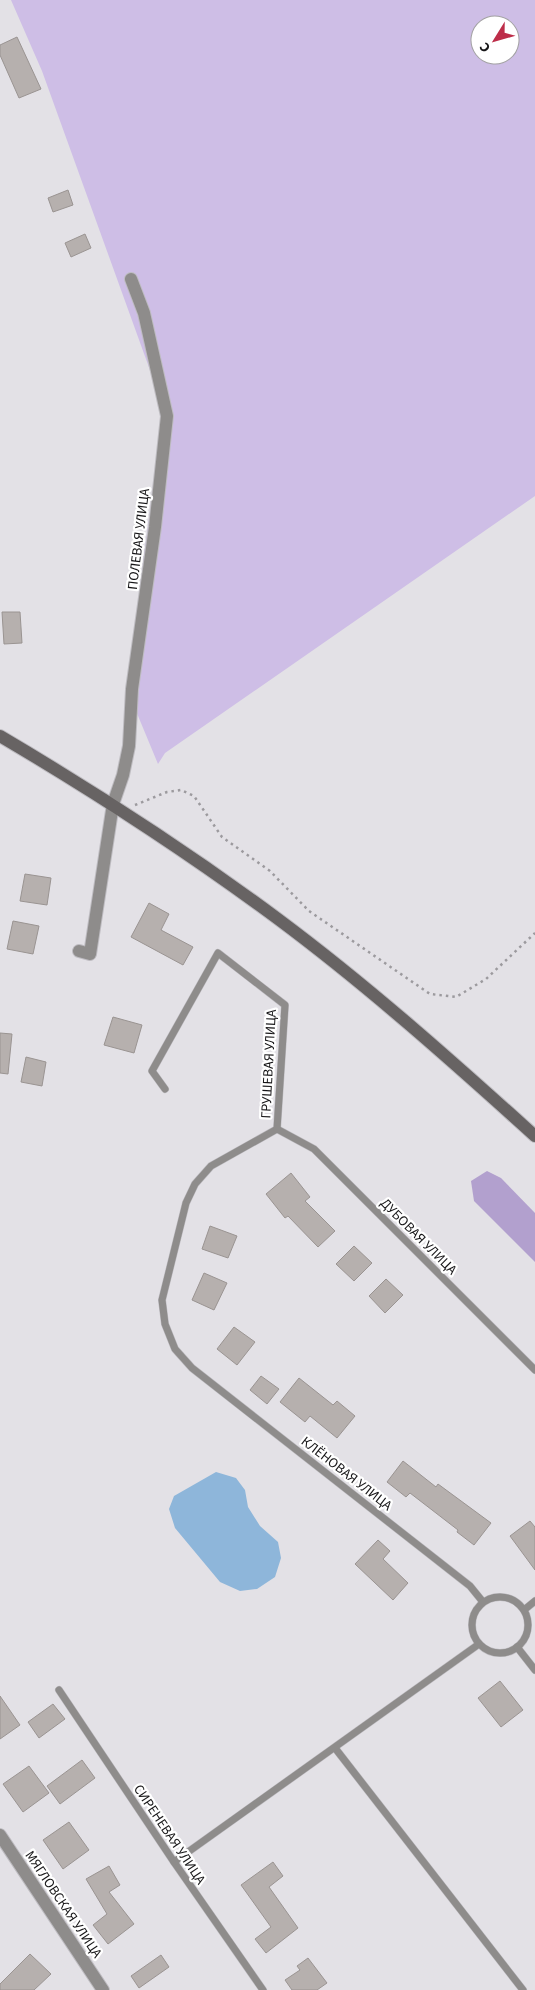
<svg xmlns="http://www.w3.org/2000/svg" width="535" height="1990" font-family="'Source Sans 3',sans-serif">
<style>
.green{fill:#cebee6;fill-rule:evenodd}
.forest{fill:#b2a0ce}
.water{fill:#8eb6da}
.building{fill:#b6b0ae;stroke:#9a9492}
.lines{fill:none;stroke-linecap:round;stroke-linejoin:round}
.lane-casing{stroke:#bebcc1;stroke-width:8}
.street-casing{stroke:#bebcc1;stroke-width:14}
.secondary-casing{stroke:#bebcc1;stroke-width:14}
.path{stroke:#9c9a9e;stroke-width:2.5;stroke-dasharray:2.5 4;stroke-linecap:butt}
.lane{stroke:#8e8c8b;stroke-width:7}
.street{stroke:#8e8c8b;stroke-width:12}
.secondary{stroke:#676363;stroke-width:12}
.labels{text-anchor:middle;stroke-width:4.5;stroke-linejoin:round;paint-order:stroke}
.street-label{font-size:14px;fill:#161517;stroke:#fff}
</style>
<rect width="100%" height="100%" fill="#e3e1e6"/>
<path class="green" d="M11,0H535V496L165,753L158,764L136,711L143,562L164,409L42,71ZM480,25H510V55H480Z"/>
<polygon class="forest" points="487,1171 501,1178 535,1213 535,1262 474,1201 471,1181"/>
<polygon class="water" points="216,1472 236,1478 245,1490 248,1507 260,1526 278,1542 281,1558 275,1577 257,1589 240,1591 220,1582 175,1528 169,1509 174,1496"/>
<g class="building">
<polygon points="17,37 41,89 19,98 0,55 0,45"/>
<polygon points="68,190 73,205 53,212 48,198"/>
<polygon points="85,234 91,248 71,257 65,243"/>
<polygon points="2,612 20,612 22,643 4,644"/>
<polygon points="25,874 51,878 47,905 20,901"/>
<polygon points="149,903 169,914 161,930 193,947 183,965 131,937"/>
<polygon points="13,921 39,926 33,954 7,949"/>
<polygon points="113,1017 142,1025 134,1053 104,1045"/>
<polygon points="0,1033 12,1034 8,1074 0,1073"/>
<polygon points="26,1057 46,1062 42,1086 21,1082"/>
<polygon points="291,1173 310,1197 305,1201 335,1231 318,1247 288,1216 285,1218 266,1194"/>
<polygon points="210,1226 237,1236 228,1258 202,1249"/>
<polygon points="354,1246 372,1263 354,1281 336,1264"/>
<polygon points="204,1273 227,1283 214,1310 192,1300"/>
<polygon points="386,1279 403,1295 385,1313 369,1296"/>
<polygon points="234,1327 255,1342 237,1365 217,1349"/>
<polygon points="261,1376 279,1389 267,1404 250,1390"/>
<polygon points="299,1378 333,1405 337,1401 355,1416 337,1438 310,1416 305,1422 280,1402"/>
<polygon points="403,1461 436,1487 438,1484 491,1523 474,1545 457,1532 458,1530 410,1493 406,1497 387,1482"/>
<polygon points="530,1521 535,1527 535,1570 510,1536"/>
<polygon points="378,1540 390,1551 383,1559 408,1583 393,1600 355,1564"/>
<polygon points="500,1681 523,1710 501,1727 478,1698"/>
<polygon points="0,1696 20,1725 0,1739"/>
<polygon points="53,1704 65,1719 39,1738 28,1722"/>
<polygon points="82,1760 95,1778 60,1804 47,1786"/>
<polygon points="29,1766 49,1793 23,1812 3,1784"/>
<polygon points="69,1822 89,1850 63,1869 43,1840"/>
<polygon points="273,1862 283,1876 269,1887 298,1928 266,1953 255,1939 271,1927 241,1885"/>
<polygon points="109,1866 120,1885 109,1892 134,1924 108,1944 93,1925 107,1914 86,1879"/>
<polygon points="30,1954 51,1974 34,1990 0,1990 0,1984"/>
<polygon points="161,1955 169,1967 139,1988 131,1976"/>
<polygon points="308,1958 327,1983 317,1990 292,1990 285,1980 300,1970 297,1966"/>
</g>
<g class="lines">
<defs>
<g id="lane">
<polyline points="165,1089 152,1071 218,953 285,1005 277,1129 211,1166 195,1184 186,1203 162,1300 165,1324 175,1349 192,1368 470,1586 483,1602"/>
<polyline points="277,1129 314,1149 535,1370"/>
<circle cx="500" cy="1625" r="28"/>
<polyline points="524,1610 535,1601"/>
<polyline points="517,1647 535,1670"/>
<polyline points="59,1690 174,1862 263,1990"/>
<polyline points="335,1748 523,1990"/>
<polyline points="174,1862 479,1644"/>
</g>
<g id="street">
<polyline points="79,951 90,954 113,804 123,775 129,746 132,689 155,527 167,416 144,313 131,279"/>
<polyline points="0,1835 103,1990"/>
</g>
<path id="secondary" d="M0,736C95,792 189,853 278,919C368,986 452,1061 535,1136"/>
</defs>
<use href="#lane" class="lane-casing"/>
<use href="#street" class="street-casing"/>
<use href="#secondary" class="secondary-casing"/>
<polyline class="path" points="135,805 167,792 181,790 194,796 222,837 270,871 309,911 430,994 456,997 486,979 535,933"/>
<use href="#lane" class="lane"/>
<use href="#street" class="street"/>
<use href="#secondary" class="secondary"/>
</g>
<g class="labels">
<g class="street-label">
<text transform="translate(138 539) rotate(-83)" y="5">ПОЛЕВАЯ УЛИЦА</text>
<text transform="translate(268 1064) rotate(-87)" y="5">ГРУШЕВАЯ УЛИЦА</text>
<text transform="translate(419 1236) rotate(45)" y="5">ДУБОВАЯ УЛИЦА</text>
<text transform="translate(347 1473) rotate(38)" y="5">КЛЁНОВАЯ УЛИЦА</text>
<text transform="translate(170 1834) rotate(56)" y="5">СИРЕНЕВАЯ УЛИЦА</text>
<text transform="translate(64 1904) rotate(56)" y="5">МЯГЛОВСКАЯ УЛИЦА</text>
</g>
</g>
<g transform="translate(495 40) rotate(233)"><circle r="24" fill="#ffffff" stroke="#a2a1a2"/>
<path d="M0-4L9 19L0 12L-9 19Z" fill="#bd2d49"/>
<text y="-8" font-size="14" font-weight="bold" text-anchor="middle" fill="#161517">С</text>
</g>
</svg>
